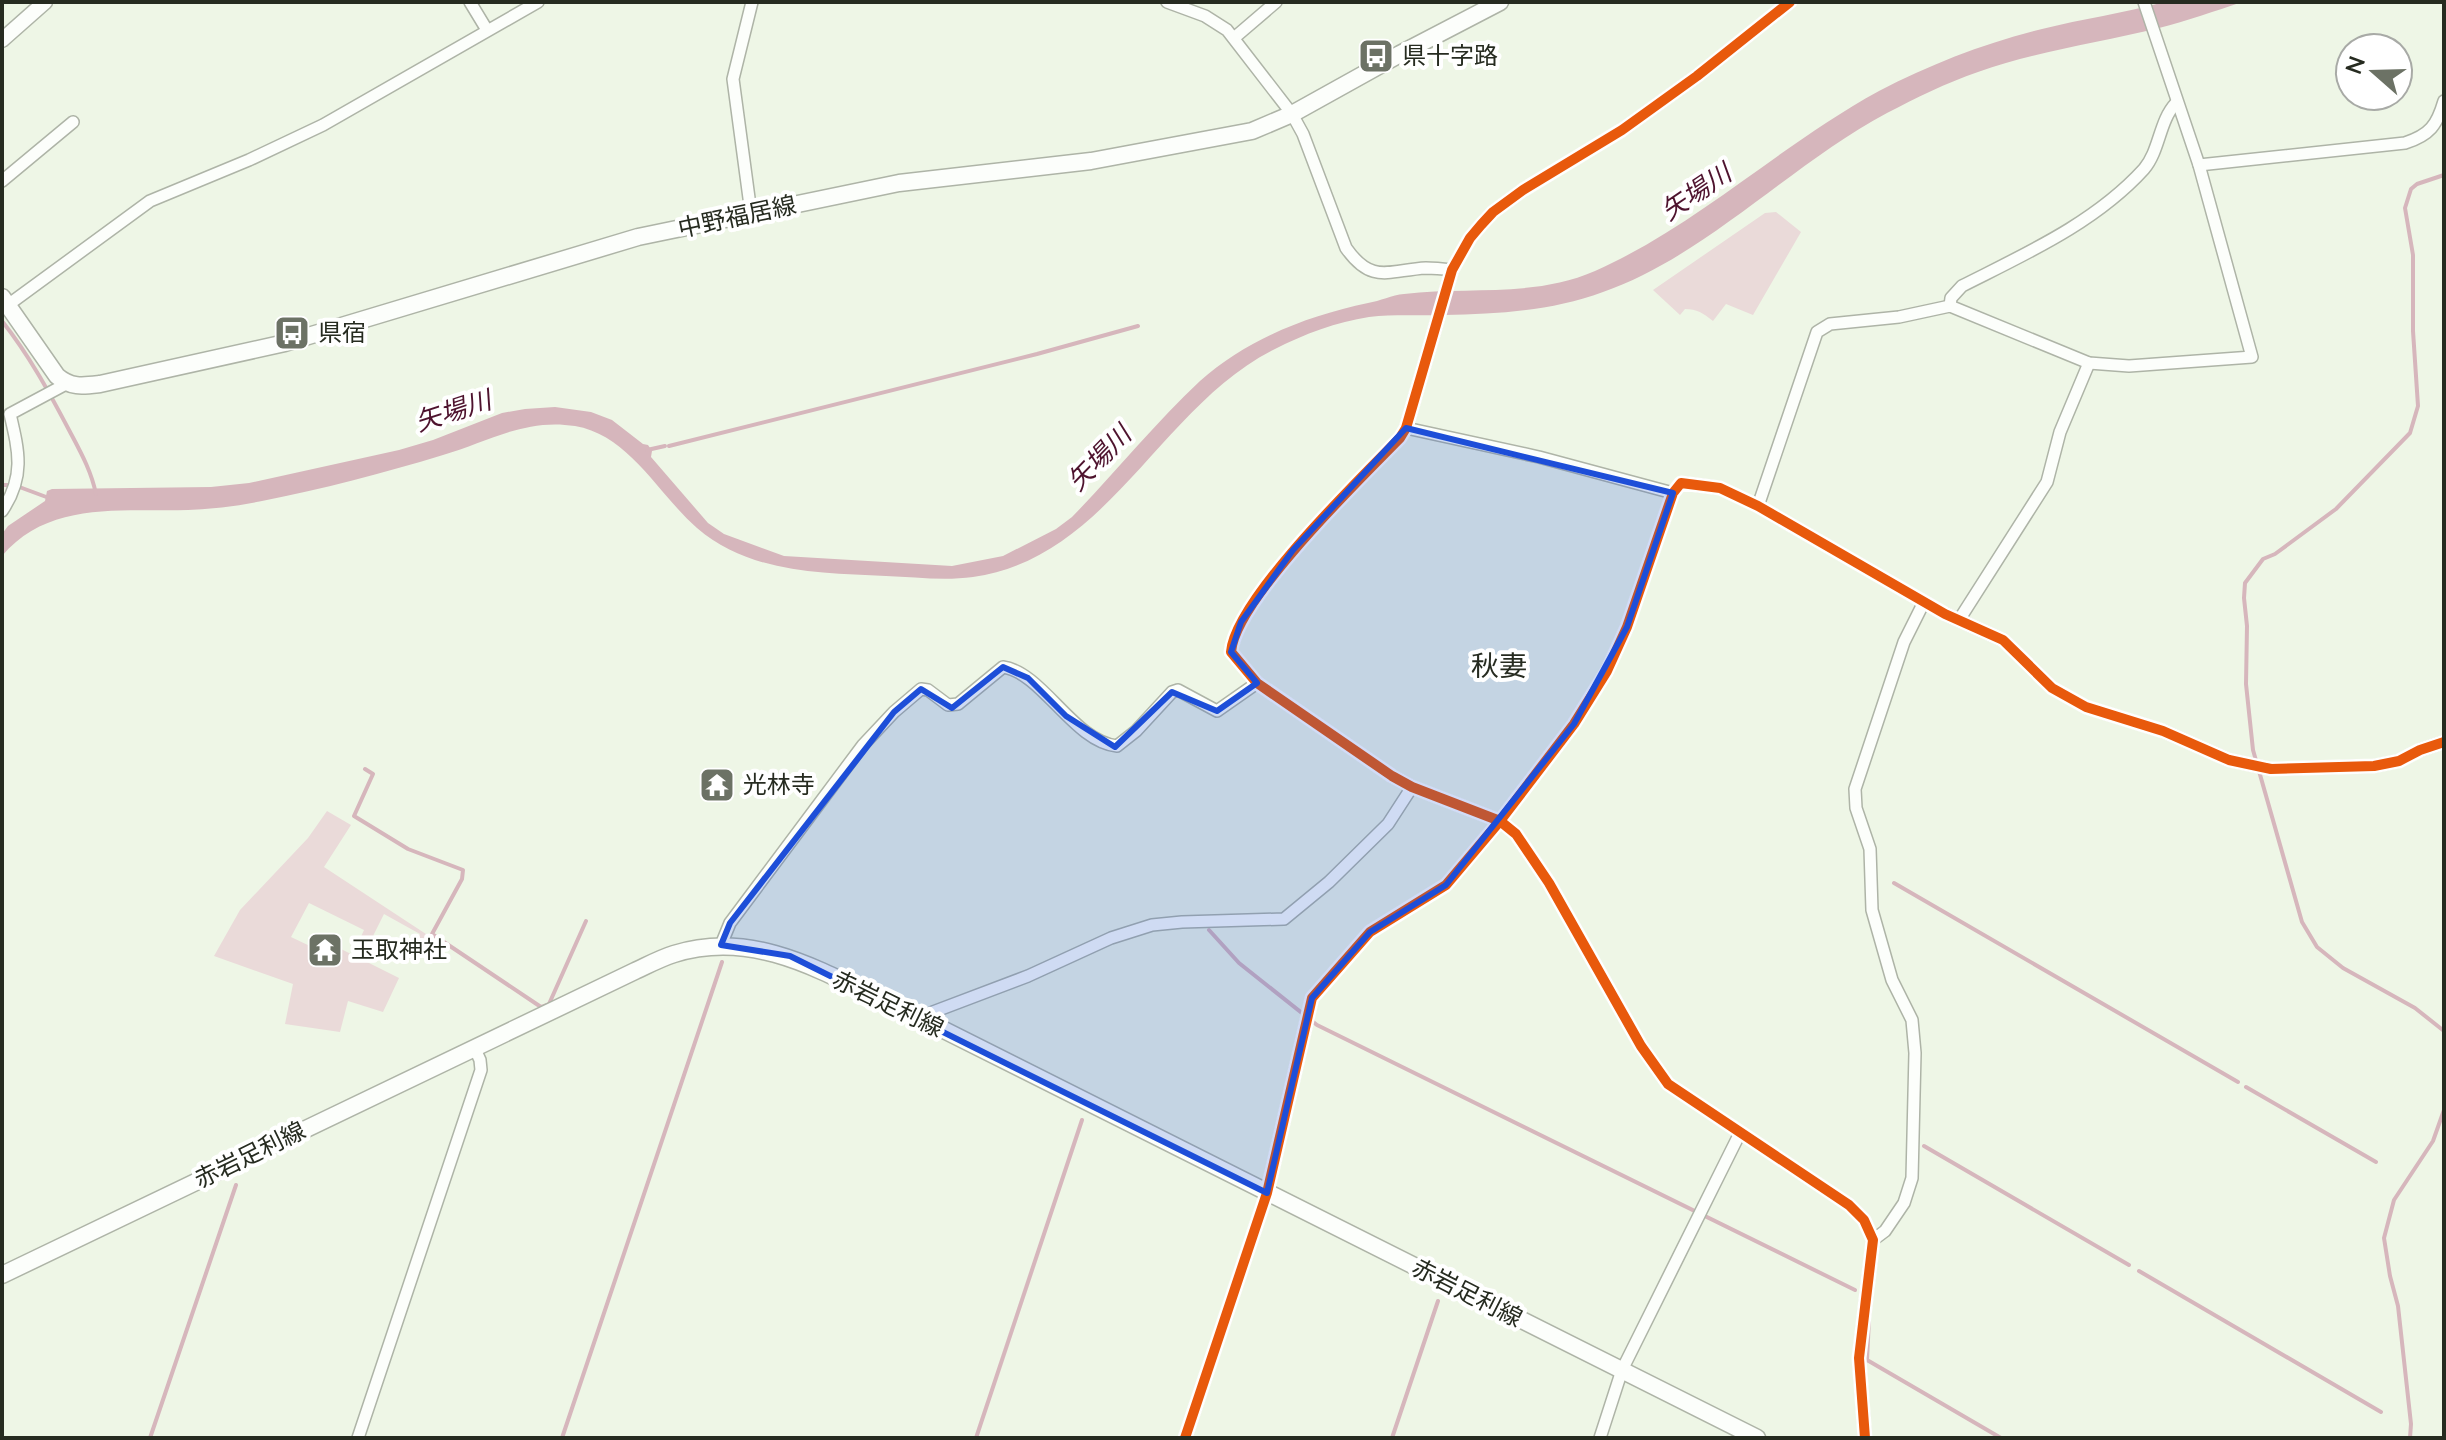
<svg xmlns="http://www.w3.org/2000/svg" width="2446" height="1440" font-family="Lato,'Noto Sans JP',sans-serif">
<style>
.green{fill:#eadad9}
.water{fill:#d6b6bc}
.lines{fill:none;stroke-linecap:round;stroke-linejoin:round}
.stream{stroke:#d6b6bc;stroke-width:4}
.minor-casing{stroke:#aeb4a7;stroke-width:14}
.tertiary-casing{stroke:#aeb4a7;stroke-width:17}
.secondary-casing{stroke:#aeb4a7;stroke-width:19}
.minor{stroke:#fcfefb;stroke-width:11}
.tertiary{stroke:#fcfefb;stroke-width:14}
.secondary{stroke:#fcfefb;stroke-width:16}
.cycleway-casing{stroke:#fff;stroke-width:15}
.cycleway{stroke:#e8590c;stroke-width:10}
.marked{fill:#1d4ed8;fill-opacity:0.2;stroke:#1d4ed8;stroke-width:6;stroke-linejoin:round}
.labels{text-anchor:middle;stroke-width:8;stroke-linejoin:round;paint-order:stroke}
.poi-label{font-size:24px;fill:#262b20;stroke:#fff;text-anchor:start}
.street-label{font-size:24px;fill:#262b20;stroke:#fff}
.water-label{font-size:26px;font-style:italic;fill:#4e132e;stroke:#fff}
.quarter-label{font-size:28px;fill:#262b20;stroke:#fff}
</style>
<rect width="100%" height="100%" fill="#eef6e6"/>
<g class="green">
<path d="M1776,212L1801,232L1753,315L1726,304L1713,321C1703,313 1697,309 1685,309L1680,315L1653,290L1765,213Z"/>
<polygon points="327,811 351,825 324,867 429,936 417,962 409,958 420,934 384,914 369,944 360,939 364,930 309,903 291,937 335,958 341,949 399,978 383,1012 348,1001 340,1032 285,1024 293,984 214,956 240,910 308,838"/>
</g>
<path class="water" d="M2164,2H2242C2215,11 2187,21 2159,28C2098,43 2037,51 1978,72C1946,83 1916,98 1887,113C1791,164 1706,256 1603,292C1551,311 1499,314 1444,315C1419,316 1394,314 1369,317C1337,322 1304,334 1275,349C1160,406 1109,558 973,577C944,581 914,577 886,576C820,573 749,573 697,528C658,494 629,435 575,426C525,418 488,442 443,455C384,473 323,489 262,501C238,506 212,509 188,510C122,512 49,500 2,556V534L8,526L45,501L47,491L52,489L211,487L249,483L399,450L433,440L502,413L525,409L555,407L591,412L612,420L643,444L648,445L652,451L651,457L708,523L724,534L784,556L952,566L1003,556L1056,529L1072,517C1115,473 1155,423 1200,381C1247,339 1307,316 1368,303C1380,301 1392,295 1404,294C1469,286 1533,298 1595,271C1698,225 1780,145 1879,91C1931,64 1985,43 2042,29C2082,19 2124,13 2164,2Z"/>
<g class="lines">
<g class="stream">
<polyline points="2444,175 2417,184 2411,189 2405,208 2413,255 2413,331 2418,406 2410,433 2336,509 2275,554 2263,559 2245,583 2244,598 2247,626 2246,684 2253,750 2302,922 2317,947 2343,968 2415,1008 2444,1031"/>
<path d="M2,321C29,355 49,392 69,430C80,451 91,470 96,494"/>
<polyline points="669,446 1037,354 1138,326"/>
<polyline points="647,450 665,446"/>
<polyline points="2,485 14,485 49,498"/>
<polyline points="365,769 373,774 354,816 408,849 463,870 462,879 432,934 541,1007 549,1004 586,921"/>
<polyline points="1894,883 2238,1082"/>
<polyline points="1209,930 1239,963 1317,1025 1855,1290"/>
<polyline points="2246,1087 2376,1162"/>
<polyline points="1924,1146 2129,1265"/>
<polyline points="2139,1271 2381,1412"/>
<polyline points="1869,1319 1867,1360 2001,1438"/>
<polyline points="150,1438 236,1185"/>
<polyline points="562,1438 722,962"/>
<polyline points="976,1438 1082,1120"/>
<polyline points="1392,1438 1438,1301"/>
<polyline points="2410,1438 2411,1424 2398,1306 2390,1276 2384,1238 2394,1200 2433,1141 2444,1110"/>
</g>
<defs>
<g id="minor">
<polyline points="470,2 487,30"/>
<path d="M1167,2L1205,16L1227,30L1292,114L1303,134L1346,248C1372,285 1389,270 1426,268C1435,268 1444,269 1452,270"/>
<path d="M1790,2L1697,76L1622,130L1523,190L1493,212L1481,225L1470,238L1452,270L1406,428L1400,438C1360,479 1235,600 1231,652L1257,683L1392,776L1412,787L1500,821L1516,834L1549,883L1641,1046L1668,1084L1849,1205L1864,1220L1873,1240L1859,1358L1865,1438"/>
<polyline points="1234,38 1276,2"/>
<path d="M2199,165L2405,143C2430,135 2437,125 2444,101"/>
<polyline points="2,181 73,122"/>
<polyline points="751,213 733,79 752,2"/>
<polyline points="8,305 150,201 249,160 323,125 538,2"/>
<path d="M1950,306L1951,298L1962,286C2025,254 2095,223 2144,169C2160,150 2159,121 2176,103"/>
<polyline points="1406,428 1539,457 1673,493"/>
<polyline points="1758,506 1817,332 1830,324 1899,317 1950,306 2089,363 2129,366 2252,357 2199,165 2144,2"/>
<path d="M2,511C25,477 19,452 10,414L66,384"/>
<polyline points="1959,620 2047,482 2060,432 2089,363"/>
<path d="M721,945L730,923L863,745L894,712L921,689L928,690L948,705L958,704L1003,667C1042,672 1074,742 1117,746L1136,731L1172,692L1178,690L1217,711L1257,683"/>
<polyline points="924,1020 933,1012 1028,976 1111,938 1152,925 1182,922 1284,919 1329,882 1388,824 1412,787"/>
<polyline points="1873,1240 1885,1231 1904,1203 1912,1178 1915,1053 1912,1020 1892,980 1872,910 1870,849 1856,808 1855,789 1904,642 1924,602"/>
<polyline points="358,1438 481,1070 480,1060 474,1047"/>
<polyline points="1185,1438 1267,1193 1312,998 1370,932 1446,885 1500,821 1574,724 1607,671 1627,627 1673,493 1681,483 1720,488 1758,506 1945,614 2003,640 2052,688 2086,707 2163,731 2229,760 2271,769 2374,766 2399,761 2420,750 2444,742"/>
<polyline points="1600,1438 1622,1370 1740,1133"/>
</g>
<polyline id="tertiary" points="2,40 45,2"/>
<g id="secondary">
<path d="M2,297L57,376C71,388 83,386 100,384L285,343L638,237L899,183L1091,161L1252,131L1292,114L1400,54L1500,2"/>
<path d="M2,1275L635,971C648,965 661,958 674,954C766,925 843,986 924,1020L1757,1438"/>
</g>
</defs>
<use href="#minor" class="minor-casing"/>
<use href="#tertiary" class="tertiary-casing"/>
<use href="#secondary" class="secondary-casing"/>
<use href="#minor" class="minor"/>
<use href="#tertiary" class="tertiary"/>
<use href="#secondary" class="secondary"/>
<defs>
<g id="cycleway">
<path d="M1790,2L1697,76L1622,130L1523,190L1493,212L1481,225L1470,238L1452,270L1406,428L1400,438C1360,479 1235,600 1231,652L1257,683L1392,776L1412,787L1500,821L1516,834L1549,883L1641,1046L1668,1084L1849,1205L1864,1220L1873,1240L1859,1358L1865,1438"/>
<polyline points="1185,1438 1267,1193 1312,998 1370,932 1446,885 1500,821 1574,724 1607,671 1627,627 1673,493 1681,483 1720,488 1758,506 1945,614 2003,640 2052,688 2086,707 2163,731 2229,760 2271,769 2374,766 2399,761 2420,750 2444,742"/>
</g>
</defs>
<use href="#cycleway" class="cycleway-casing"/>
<use href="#cycleway" class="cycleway"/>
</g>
<path class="marked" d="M1406,428L1673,493L1627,627L1574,724L1446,885L1370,932L1312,998L1267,1193L790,956L721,945L730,923L894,712L921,689L952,708L1003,667L1028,678L1066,716L1115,747L1172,692L1217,711L1257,683L1231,652L1241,622L1293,550Z"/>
<defs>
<symbol id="bus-square" viewBox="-11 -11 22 22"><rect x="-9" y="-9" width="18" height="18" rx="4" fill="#6c7265" stroke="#fff"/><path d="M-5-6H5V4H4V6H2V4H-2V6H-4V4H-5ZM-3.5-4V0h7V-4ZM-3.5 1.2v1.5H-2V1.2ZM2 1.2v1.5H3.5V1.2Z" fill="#fff"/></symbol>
<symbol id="temple-square" viewBox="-11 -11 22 22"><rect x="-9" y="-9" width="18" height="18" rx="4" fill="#6c7265" stroke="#fff"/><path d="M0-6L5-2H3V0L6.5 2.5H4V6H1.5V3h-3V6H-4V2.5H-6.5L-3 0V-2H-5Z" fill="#fff"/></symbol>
</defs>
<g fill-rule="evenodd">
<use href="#bus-square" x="1356" y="36" width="40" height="40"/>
<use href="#bus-square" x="272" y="313" width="40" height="40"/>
<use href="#temple-square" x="697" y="765" width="40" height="40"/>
<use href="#temple-square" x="305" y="930" width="40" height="40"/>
</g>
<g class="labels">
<g class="poi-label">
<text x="1402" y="64">県十字路</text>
<text x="318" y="341">県宿</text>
<text x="743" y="793">光林寺</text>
<text x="351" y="958">玉取神社</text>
</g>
<g class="street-label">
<text transform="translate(737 217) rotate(-12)" y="8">中野福居線</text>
<text transform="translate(888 1004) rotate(26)" y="8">赤岩足利線</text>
<text transform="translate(250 1155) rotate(-26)" y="8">赤岩足利線</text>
<text transform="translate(1467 1293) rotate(27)" y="8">赤岩足利線</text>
</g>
<g class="water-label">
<text transform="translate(1696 192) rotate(-34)" y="9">矢場川</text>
<text transform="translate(453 411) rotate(-18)" y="9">矢場川</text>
<text transform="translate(1099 458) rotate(-46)" y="9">矢場川</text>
</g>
<g class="quarter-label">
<text x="1499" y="676">秋妻</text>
</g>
</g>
<rect width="2446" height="1440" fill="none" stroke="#262b20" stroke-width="8"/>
<g transform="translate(2374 72) rotate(290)"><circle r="38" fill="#ffffff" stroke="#a8aaa6" stroke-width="2"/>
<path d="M0-6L14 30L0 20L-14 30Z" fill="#6c7265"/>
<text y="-12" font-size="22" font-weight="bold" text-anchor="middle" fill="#262b20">N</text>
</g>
</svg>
